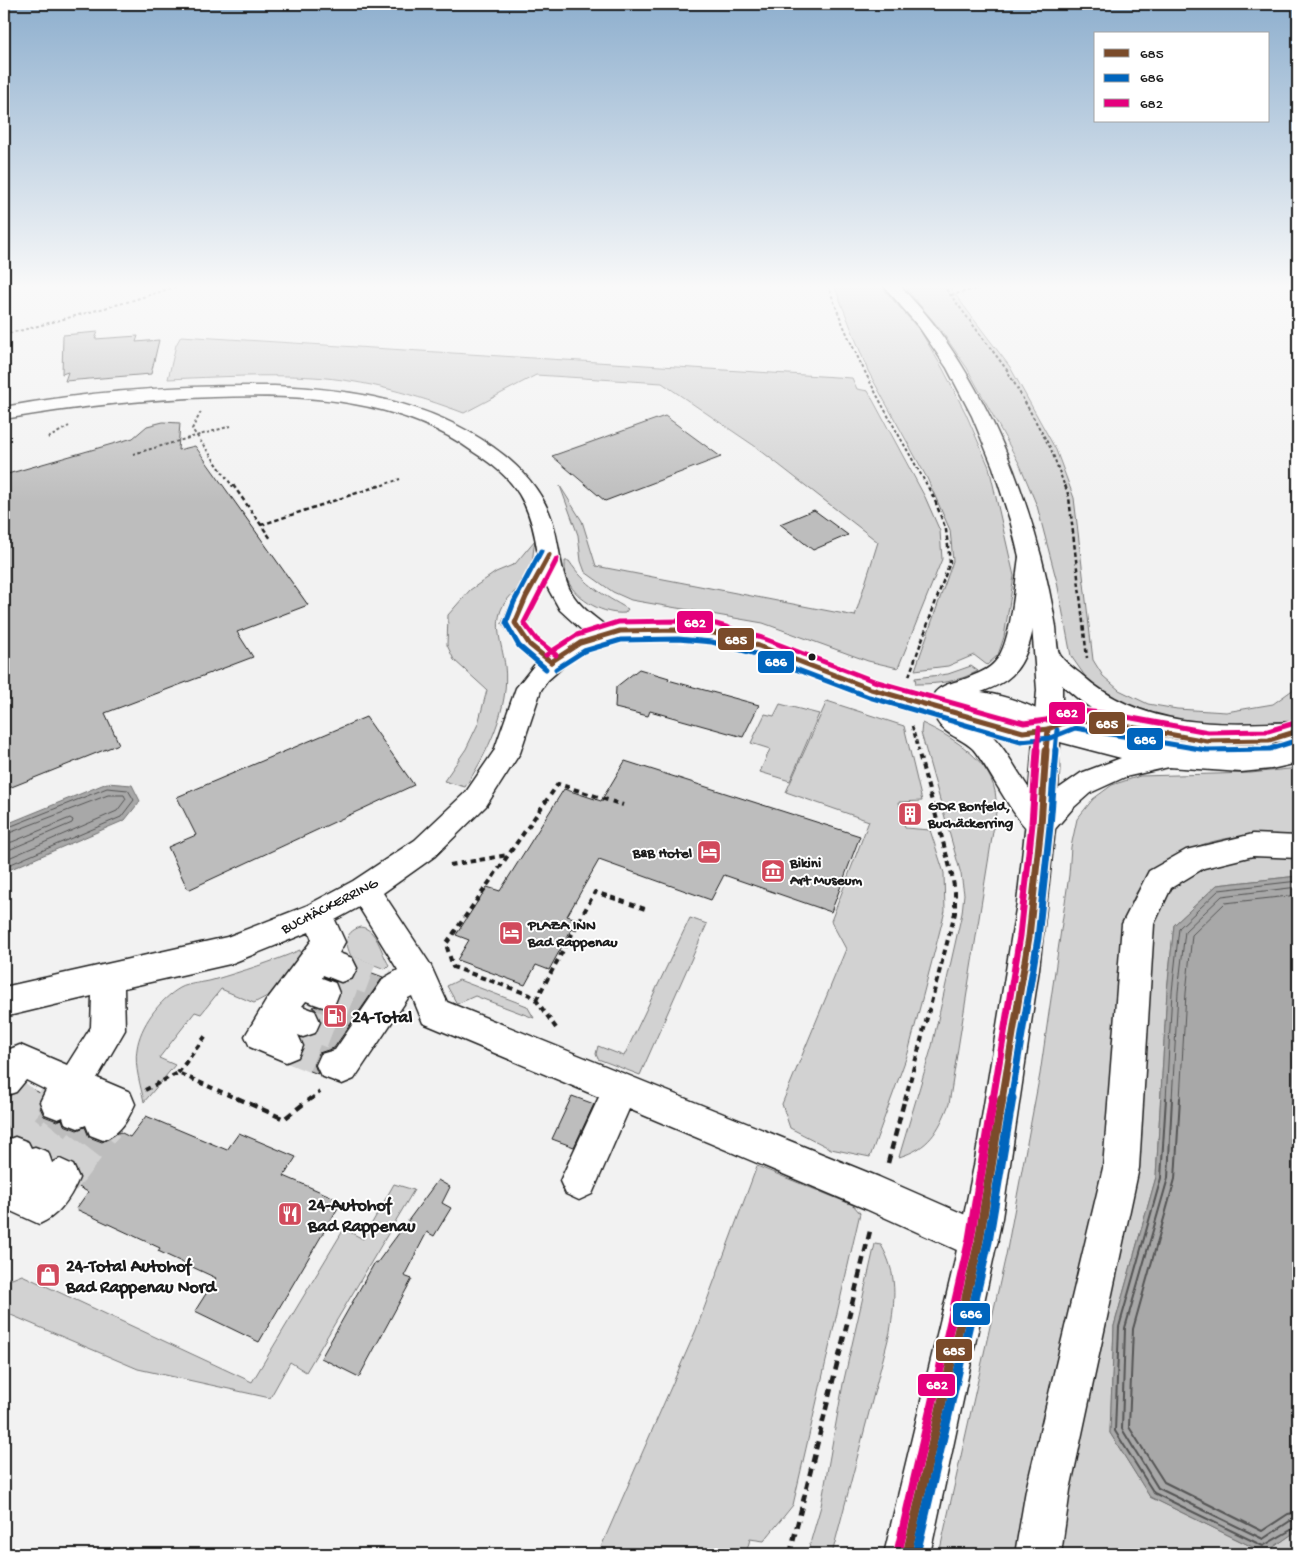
<svg xmlns="http://www.w3.org/2000/svg" width="1302" height="1558" font-family="'Gochi Hand',sans-serif">
<style>
.green{fill:#d2d2d2;stroke:#777}
.water{fill:#a8a8a8;stroke:#707070}
.lines{fill:none;stroke-linecap:round;stroke-linejoin:round}
.shore-far1{stroke:#545454;stroke-width:1}
.shore{stroke:#545454;stroke-width:2}
.building{fill:#bdbdbd;stroke:#1c1c1c}
.minor-tunnel-far1{stroke:#d2d2d2;stroke-width:31;stroke-dasharray:31 16;stroke-linecap:butt}
.minor-tunnel{stroke:#d2d2d2;stroke-width:41;stroke-dasharray:41 20;stroke-linecap:butt}
.minor-casing{stroke:#1c1c1c;stroke-width:3}
.major-casing{stroke:#1c1c1c;stroke-width:3}
.path-far3{stroke:#1c1c1c;stroke-width:2;stroke-dasharray:3 2.5;stroke-linecap:butt}
.path-far2{stroke:#1c1c1c;stroke-width:2.5;stroke-dasharray:4.5 3;stroke-linecap:butt}
.path-far1{stroke:#1c1c1c;stroke-width:4;stroke-dasharray:5.5 4.5;stroke-linecap:butt}
.path{stroke:#1c1c1c;stroke-width:4.5;stroke-dasharray:8 5.5;stroke-linecap:butt}
.minor{fill:#fff;fill-rule:evenodd}
.major{fill:#fff;fill-rule:evenodd}
.bus-1-far2-casing{stroke:#fff;stroke-width:8}
.bus-1-far1-casing{stroke:#fff;stroke-width:11}
.bus-1-casing{stroke:#fff;stroke-width:13}
.bus-2-far2-casing{stroke:#fff;stroke-width:8}
.bus-2-far1-casing{stroke:#fff;stroke-width:11}
.bus-2-casing{stroke:#fff;stroke-width:13}
.bus-3-far2-casing{stroke:#fff;stroke-width:8}
.bus-3-far1-casing{stroke:#fff;stroke-width:11}
.bus-3-casing{stroke:#fff;stroke-width:13}
.bus-1-far2{stroke:#7a4b2a;stroke-width:5}
.bus-1-far1{stroke:#7a4b2a;stroke-width:7}
.bus-1{stroke:#7a4b2a;stroke-width:9}
.bus-2-far2{stroke:#0065bd;stroke-width:5}
.bus-2-far1{stroke:#0065bd;stroke-width:7}
.bus-2{stroke:#0065bd;stroke-width:9}
.bus-3-far2{stroke:#e5007d;stroke-width:5}
.bus-3-far1{stroke:#e5007d;stroke-width:7}
.bus-3{stroke:#e5007d;stroke-width:9}
.bus-dot{fill:#1c1c1c;stroke:#fff;stroke-width:2}
.labels{text-anchor:middle;stroke-width:4;stroke-linejoin:round;paint-order:stroke}
.poi-label{font-size:15px;font-weight:bold;fill:#1c1c1c;stroke:#fff;text-anchor:start}
.street-label{font-size:15px;fill:#1c1c1c;stroke:#fff}
.near-poi-label{font-size:18px;font-weight:bold;fill:#1c1c1c;stroke:#fff;text-anchor:start}
.line-badge{stroke:#fff;stroke-width:2}
.badge-label{font-size:14px;text-anchor:middle;font-weight:bold;fill:#fff}
</style>
<rect width="100%" height="100%" fill="#f2f2f2"/>
<filter id="ink" filterUnits="userSpaceOnUse"><feTurbulence type="fractalNoise" baseFrequency=".02" numOctaves="2"/><feDisplacementMap in="SourceGraphic" scale="10" xChannelSelector="R" yChannelSelector="G"/><feConvolveMatrix kernelMatrix="1 2 1 2 8 2 1 2 1" color-interpolation-filters="sRGB"/></filter>
<g filter="url(#ink)">
<g class="green">
<polygon points="834,285 880,285 921,332 943,369 966,414 989,467 1014,576 1004,637 998,655 987,665 974,655 948,666 915,670 953,561 950,530 927,478 868,371"/>
<polygon points="903,285 948,285 1010,367 1056,450 1074,498 1093,660 1103,676 1119,690 1148,704 1177,709 1226,712 1273,704 1298,686 1298,719 1291,723 1264,727 1178,724 1115,702 1087,679 1071,656 1057,582 1037,506 1020,465 967,368 940,329"/>
<path d="M181,336L852,378L857,389L868,391L925,497L940,531L942,559L898,668L868,661L763,623L631,600L613,592L585,572L581,561L578,535L560,486L582,521L596,566L855,616L878,542L756,447L662,383L536,375L464,413C416,395 365,380 313,377C265,374 216,377 168,379L176,345Z"/>
<path d="M535,540C533,550 533,564 529,574C523,587 506,596 501,610C494,628 503,648 505,666C510,708 487,754 465,787L444,781L466,749L478,724L487,690L454,660L447,645L448,615L470,590L496,572L515,564Z"/>
<path d="M565,561H569C586,586 602,594 628,609L625,613C605,615 577,601 568,581C565,576 565,567 565,561Z"/>
<path d="M971,666L978,671C958,682 938,684 916,684L915,678L948,674Z"/>
<polygon points="827,701 904,726 922,801 899,802 905,828 930,830 944,873 945,911 908,1053 870,1157 831,1149 790,1128 782,1104 846,949 831,921 869,821 786,792"/>
<polygon points="780,704 819,714 790,781 760,772 770,749 751,743 765,714 774,716"/>
<path d="M922,723C952,737 994,761 996,799C997,805 996,812 995,819L949,1104C938,1132 929,1148 899,1157L932,1046L962,913L964,894L961,874L921,733Z"/>
<path d="M1298,768V839C1281,838 1262,835 1245,836C1203,840 1160,856 1136,893C1132,900 1130,910 1127,918L1105,1160L1031,1481L1019,1554H939L1006,1255L1040,1074L1069,875L1071,847L1077,819L1093,799L1112,785L1140,776L1251,773Z"/>
<path d="M1257,853L1298,855V876L1217,885L1174,925L1167,991L1156,1177L1114,1326L1110,1433L1150,1497L1265,1553L1298,1530V1554H1052L1149,929C1173,867 1199,869 1257,853Z"/>
<polygon points="690,918 707,924 640,1075 598,1059 596,1054 598,1046 624,1056"/>
<path d="M360,927C377,928 381,953 389,965L385,969L351,956C345,943 344,933 360,927Z"/>
<path d="M300,950L301,959L273,993L254,1003L221,989L201,1014L195,1012L159,1058L175,1065L144,1102C141,1086 134,1067 137,1049C140,1026 159,1000 180,988C189,983 203,983 213,980C243,971 272,962 300,950Z"/>
<polygon points="459,980 527,1006 534,1018 475,996 457,1004 447,986"/>
<polygon points="757,1166 853,1205 860,1213 793,1505 764,1541 750,1539 746,1554 598,1554 696,1330"/>
<polygon points="394,1184 414,1190 306,1372 290,1362 270,1398 138,1369 4,1312 4,1277 12,1279 22,1275 252,1382 344,1229 363,1239"/>
<path d="M875,1244L881,1245C898,1274 895,1300 890,1332L832,1554H807L821,1506L843,1384Z"/>
</g>
<g class="water">
<polygon points="107,783 132,785 140,801 125,820 4,872 4,825"/>
<polygon points="1298,876 1298,1530 1265,1553 1150,1497 1110,1433 1114,1326 1156,1177 1167,991 1174,925 1217,885"/>
</g>
<g class="lines">
<g class="shore-far1">
<polyline points="4,829 107,788 128,790 134,800 121,817 4,867"/>
<polyline points="4,835 108,795 124,795 126,799 117,811 4,860"/>
<polyline points="4,843 12,842 70,818 73,820 72,823 4,852"/>
<polyline points="1166,1100 1172,992 1179,928 1219,890 1298,881"/>
<polyline points="1172,1100 1178,992 1185,931 1222,896 1298,887"/>
<polyline points="1180,1100 1186,993 1192,935 1225,903 1298,895"/>
</g>
<g class="shore">
<polyline points="1166,1098 1161,1178 1119,1327 1115,1431 1154,1493 1263,1546 1298,1526"/>
<polyline points="1172,1098 1168,1178 1125,1328 1122,1429 1158,1488 1263,1539 1290,1521 1298,1520"/>
<polyline points="1180,1098 1175,1179 1133,1329 1129,1427 1164,1482 1262,1531 1288,1514 1298,1512"/>
</g>
</g>
<g class="building">
<polygon points="98,332 95,339 138,336 136,342 159,340 151,374 65,381 68,372 62,374 63,335"/>
<polygon points="665,416 721,457 605,501 552,456"/>
<polygon points="163,422 180,423 178,450 195,446 308,605 237,632 253,657 105,713 119,744 4,790 4,475 133,438 147,426"/>
<polygon points="814,510 848,535 813,550 780,524"/>
<polygon points="639,669 669,678 668,680 759,705 743,737 650,711 648,716 615,708 616,687"/>
<polygon points="366,717 414,785 188,890 168,847 196,835 177,797"/>
<polygon points="625,761 860,836 831,912 724,875 711,900 599,860 567,916 577,919 549,970 536,965 525,985 457,960 469,940 456,935 487,887 500,891 564,789 601,801"/>
<polygon points="359,968 383,977 334,1048 319,1053 314,1064 318,1074 290,1063 300,1058 305,1047 302,1038 316,1035 322,1023 317,1010 313,1008 314,1006 324,1009 336,1005 341,994 337,982 342,984 353,980"/>
<polygon points="24,1085 42,1094 38,1103 44,1116 57,1121 62,1119 64,1125 77,1130 85,1127 89,1137 102,1142 120,1132 130,1137 146,1116 227,1150 239,1133 296,1157 284,1176 342,1201 259,1342 195,1311 216,1278 158,1251 160,1248 76,1209 88,1192 77,1186 81,1177 74,1163 61,1157 53,1160 49,1150 32,1146 29,1140 16,1135 4,1139 4,1099 17,1094"/>
<polygon points="572,1096 594,1104 574,1147 552,1139"/>
<polygon points="438,1180 450,1187 442,1203 451,1208 434,1236 427,1232 404,1276 412,1279 359,1377 321,1358 375,1262 377,1263"/>
</g>
<g class="lines">
<g class="minor-tunnel-far1">
<polyline points="341,968 386,985"/>
<polyline points="323,993 369,1010"/>
<polyline points="303,1022 350,1040"/>
<polyline points="286,1046 333,1065"/>
<polyline points="24,1100 33,1089"/>
</g>
<g class="minor-tunnel">
<polyline points="4,1123 25,1098"/>
<polyline points="15,1155 58,1102"/>
<polyline points="35,1165 78,1111"/>
<polyline points="60,1178 103,1123"/>
</g>
<defs>
<g id="minor">
<path d="M274,386C352,389 428,401 493,447C517,464 537,484 549,512C560,537 558,567 571,592C579,606 594,617 606,626C705,605 789,651 879,683C898,689 918,694 938,700L934,694C941,683 960,682 972,676C980,673 989,669 995,662C1012,644 1015,582 1019,557L1022,552L1030,550L1038,552L1041,557C1037,592 1038,649 1012,675C1004,683 992,688 981,692C1005,696 1049,708 1061,729L1057,736L1023,741L989,733C1006,748 1017,772 1030,790C1038,802 1048,812 1055,825L1051,833C1044,835 1040,837 1033,833C1017,826 988,766 973,749C962,738 945,735 937,721L939,718L862,695L750,652L713,641L642,637L609,641L573,658L548,680L541,690L520,753L486,806L435,856L383,893L430,964L447,1002L879,1177L993,1227L998,1241L993,1255L979,1260L866,1209L629,1109L592,1194L579,1200L566,1194L560,1181L599,1097L423,1023L412,996L408,998L354,1079L342,1084L321,1076L316,1065L321,1054L335,1050L384,978L398,970L359,907L335,920L345,942L339,953L352,958L357,968L352,978L341,982L323,975L322,978L335,983L339,993L335,1003L323,1007L306,1001L302,1006L315,1011L320,1022L315,1033L303,1037L298,1035L303,1046L298,1057L286,1062L250,1047L245,1036L266,1001L312,940L309,932L230,964L124,988L125,1030L97,1078L130,1092L135,1104C127,1121 121,1133 103,1140L90,1135L86,1125L78,1128L65,1123L63,1117L58,1119L45,1114L40,1102L46,1090L26,1080L16,1092L4,1096V1054L8,1050L20,1045L67,1065L91,1027L92,996L4,1017V987L227,937L306,906L353,881L415,840L466,792L494,751L516,688L536,663L517,646L503,623L514,597L538,555C535,533 530,512 519,494C508,476 492,464 475,453C400,398 304,394 214,397C143,399 74,407 4,419V407C93,390 183,385 274,386ZM545,583L560,610L585,633L551,650L534,635L527,623ZM950,703L986,710L1015,721Z"/>
<polygon points="1253,834 1298,836 1298,858 1253,856 1204,868 1171,888 1154,924 1139,1168 1070,1490 1061,1554 1015,1554 1026,1490 1103,1168 1122,924 1149,871 1186,850"/>
<path d="M15,1137L28,1142L31,1148L35,1147L48,1152L52,1163L60,1159L73,1165L79,1178C71,1197 59,1216 39,1224L4,1208V1141Z"/>
</g>
<path id="major" d="M883,285H899C910,297 922,309 932,322C985,392 1019,472 1041,556C1047,579 1052,603 1056,627C1057,634 1056,646 1059,653C1062,661 1076,670 1083,676C1144,730 1223,725 1298,722V740C1247,745 1194,745 1144,731L1141,735L1132,737L1080,729C1151,747 1225,760 1298,743V763L1271,769L1241,772L1169,767L1125,777L1090,793L1073,808L1055,829L1039,969L1002,1218L930,1554H884L954,1264L974,1166L1017,903L1028,804L1037,690L1032,626L1023,573L1010,520L993,467L972,416L947,368L919,327ZM1062,685L1082,702L1100,714L1074,710L1062,714ZM1060,742L1121,758L1081,773L1058,789Z"/>
</defs>
<use href="#minor" class="minor-casing"/>
<use href="#major" class="major-casing"/>
<g class="path-far3">
<path d="M828,285C852,356 891,421 928,487"/>
<polyline points="943,285 1007,370 1051,449 1065,487"/>
<polyline points="951,295 994,285"/>
<polyline points="4,335 127,302 181,285"/>
<polyline points="201,412 192,429 233,487"/>
<polyline points="48,438 69,426"/>
<polyline points="133,454 231,426"/>
<polyline points="377,487 400,479"/>
</g>
<g class="path-far2">
<polyline points="233,485 271,539"/>
<polyline points="1065,485 1069,497 1087,658"/>
<polyline points="261,525 381,485"/>
<polyline points="909,676 950,562 946,530 934,498 927,485"/>
<polyline points="912,726 919,751"/>
</g>
<g class="path-far1">
<polyline points="450,865 508,855"/>
<polyline points="536,1000 595,892 648,910"/>
<polyline points="556,1028 536,1000 530,995 453,967 446,944 558,784 623,805"/>
<polyline points="178,1073 207,1034"/>
<polyline points="145,1090 178,1073 240,1100"/>
<polyline points="310,1100 320,1092"/>
<polyline points="905,1100 955,913 955,892 952,875 918,750"/>
</g>
<g class="path">
<polyline points="237,1098 284,1119 311,1098"/>
<polyline points="888,1163 905,1098"/>
<polyline points="790,1554 871,1227"/>
</g>
<use href="#minor" class="minor"/>
<use href="#major" class="major"/>
<defs>
<g id="bus-1-far2">
<polyline points="549,555 526,597 515,623 530,645 551,662"/>
<polyline points="551,662 580,643 620,631 678,630 714,633 759,646 871,689 1023,732 1048,729 1074,719 1108,723 1207,741 1269,740 1298,731"/>
<polyline points="1046,751 1048,729"/>
</g>
<polyline id="bus-1-far1" points="1002,1100 1029,937 1041,825 1046,750"/>
<polyline id="bus-1" points="907,1554 979,1241 1002,1098"/>
<g id="bus-2-far2">
<polyline points="541,551 514,602 506,623 519,646 546,669"/>
<polyline points="556,669 584,651 621,640 678,639 712,642 756,654 869,697 1021,741 1050,738 1075,728 1206,750 1270,749 1298,740"/>
<polyline points="1055,751 1057,730"/>
</g>
<polyline id="bus-2-far1" points="1011,1100 1038,938 1050,826 1056,750"/>
<polyline id="bus-2" points="916,1554 988,1242 1012,1098"/>
<g id="bus-3-far2">
<polyline points="546,655 577,635 618,622 678,621 716,624 762,638 874,681 1024,723 1046,720 1074,710 1110,714 1208,732 1268,731 1295,723"/>
<polyline points="556,655 536,639 524,623 557,559"/>
<polyline points="1037,751 1039,728"/>
</g>
<polyline id="bus-3-far1" points="993,1100 1020,936 1032,824 1037,750"/>
<polyline id="bus-3" points="898,1552 970,1239 993,1098"/>
</defs>
<use href="#bus-1-far2" class="bus-1-far2-casing"/>
<use href="#bus-1-far1" class="bus-1-far1-casing"/>
<use href="#bus-1" class="bus-1-casing"/>
<use href="#bus-2-far2" class="bus-2-far2-casing"/>
<use href="#bus-2-far1" class="bus-2-far1-casing"/>
<use href="#bus-2" class="bus-2-casing"/>
<use href="#bus-3-far2" class="bus-3-far2-casing"/>
<use href="#bus-3-far1" class="bus-3-far1-casing"/>
<use href="#bus-3" class="bus-3-casing"/>
<use href="#bus-1-far2" class="bus-1-far2"/>
<use href="#bus-1-far1" class="bus-1-far1"/>
<use href="#bus-1" class="bus-1"/>
<use href="#bus-2-far2" class="bus-2-far2"/>
<use href="#bus-2-far1" class="bus-2-far1"/>
<use href="#bus-2" class="bus-2"/>
<use href="#bus-3-far2" class="bus-3-far2"/>
<use href="#bus-3-far1" class="bus-3-far1"/>
<use href="#bus-3" class="bus-3"/>
</g>
</g>
<linearGradient id="sky" x2="0" y2="1"><stop stop-color="#8eafce"/><stop offset="0.57" stop-color="#f9f9f9"/><stop offset="1" stop-color="#f9f9f9" stop-opacity="0"/></linearGradient>
<rect width="1302" height="503" fill="url(#sky)"/>
<defs>
<symbol id="building-square" viewBox="-11 -11 22 22"><rect x="-9" y="-9" width="18" height="18" rx="4" fill="#d1495b" stroke="#fff"/><path d="M-4-6H4V6H1V3H-1V6H-4ZM-2.5-4.3h1.7v1.8h-1.7ZM.8-4.3h1.7v1.8H.8ZM-2.5-1h1.7V.8h-1.7ZM.8-1h1.7V.8H.8Z" fill="#fff"/></symbol>
<symbol id="hotel-square" viewBox="-11 -11 22 22"><rect x="-9" y="-9" width="18" height="18" rx="4" fill="#d1495b" stroke="#fff"/><path d="M-6-4.5h1.5V1H6V5H4.5V3h-9V5H-6ZM-4 0a1.8 1.8 0 1 1 3.6 0ZM.5 0V-2.5h3Q6-2.5 6 0Z" fill="#fff"/></symbol>
<symbol id="museum-square" viewBox="-11 -11 22 22"><rect x="-9" y="-9" width="18" height="18" rx="4" fill="#d1495b" stroke="#fff"/><path d="M0-6L6-3V-2H-6V-3ZM-5-1h2V3h-2ZM-1-1h2V3h-2ZM3-1h2V3H3ZM-6 4H6V6H-6Z" fill="#fff"/></symbol>
<symbol id="fuel-square" viewBox="-11 -11 22 22"><rect x="-9" y="-9" width="18" height="18" rx="4" fill="#d1495b" stroke="#fff"/><path d="M-5.5-6h7V0h2V4h1.3V-2.5L3-4.5l.8-.8L6-3V5H2.5V1h-1V6h-7ZM-4.2-4.7v3.2H.2V-4.7Z" fill="#fff"/></symbol>
<symbol id="restaurant-square" viewBox="-11 -11 22 22"><rect x="-9" y="-9" width="18" height="18" rx="4" fill="#d1495b" stroke="#fff"/><path d="M-5-6h1v4h1v-4h1v4h1v-4h1v5L-1.5 .5V6h-2V.5L-5-1ZM5-6V6H3V1.5H1.5Q1.5-4 5-6Z" fill="#fff"/></symbol>
<symbol id="shop-square" viewBox="-11 -11 22 22"><rect x="-9" y="-9" width="18" height="18" rx="4" fill="#d1495b" stroke="#fff"/><path d="M-5-2.5h2.3a2.7 3.5 0 0 1 5.4 0H5L5.5 6h-11ZM-1.5-2.5h3a1.5 2.3 0 0 0-3 0Z" fill="#fff"/></symbol>
</defs>
<g fill-rule="evenodd">
<use href="#building-square" x="896" y="800" width="28" height="28"/>
<use href="#hotel-square" x="695" y="838" width="28" height="28"/>
<use href="#museum-square" x="759" y="857" width="28" height="28"/>
<use href="#hotel-square" x="497" y="919" width="28" height="28"/>
<use href="#fuel-square" x="321" y="1002" width="28" height="28"/>
<use href="#restaurant-square" x="276" y="1200" width="28" height="28"/>
<use href="#shop-square" x="34" y="1261" width="28" height="28"/>
</g>
<circle class="bus-dot" cx="812" cy="657" r="4.5"/>
<g class="labels">
<g class="poi-label">
<text x="928" y="810">GDR Bonfeld,<tspan x="928" dy="17">Buchäckerring</tspan></text>
<text x="692" y="857" text-anchor="end">B&amp;B Hotel</text>
<text x="790" y="867">Bikini<tspan x="790" dy="17">Art Museum</tspan></text>
<text x="528" y="929">PLAZA INN<tspan x="528" dy="17">Bad Rappenau</tspan></text>
</g>
<g class="street-label">
<text transform="translate(329 905) rotate(-27)" y="5">BUCHÄCKERRING</text>
</g>
<g class="near-poi-label">
<text x="352" y="1022">24-Total</text>
<text x="308" y="1210">24-Autohof<tspan x="308" dy="21">Bad Rappenau</tspan></text>
<text x="66" y="1271">24-Total Autohof<tspan x="66" dy="21">Bad Rappenau Nord</tspan></text>
</g>
</g>
<g class="line-badge">
<rect x="676" y="610" width="38" height="24" rx="5" fill="#e5007d"/>
<rect x="717" y="627" width="38" height="24" rx="5" fill="#7a4b2a"/>
<rect x="757" y="650" width="38" height="24" rx="5" fill="#0065bd"/>
<rect x="1048" y="701" width="38" height="24" rx="5" fill="#e5007d"/>
<rect x="1088" y="711" width="38" height="24" rx="5" fill="#7a4b2a"/>
<rect x="1126" y="727" width="38" height="24" rx="5" fill="#0065bd"/>
<rect x="952" y="1302" width="39" height="24" rx="5" fill="#0065bd"/>
<rect x="935" y="1338" width="38" height="24" rx="5" fill="#7a4b2a"/>
<rect x="917" y="1373" width="39" height="24" rx="5" fill="#e5007d"/>
</g>
<g class="badge-label">
<text x="695" y="627">682</text>
<text x="736" y="644">685</text>
<text x="776" y="666">686</text>
<text x="1067" y="717">682</text>
<text x="1107" y="728">685</text>
<text x="1145" y="744">686</text>
<text x="971" y="1318">686</text>
<text x="954" y="1355">685</text>
<text x="937" y="1389">682</text>
</g>
<rect width="1302" height="1558" fill="none" stroke="#fff" stroke-width="20"/>
<rect x="10" y="10" width="1282" height="1538" fill="none" stroke="#1c1c1c" stroke-width="2" filter="url(#ink)"/>
<rect x="1094" y="32" width="175" height="90" fill="#ffffff" stroke="#a4a4a4"/>
<rect x="1104" y="49" width="25" height="8" fill="#7a4b2a" stroke="#a4a4a4"/>
<text x="1140" y="58" font-size="15" fill="#1c1c1c">685</text>
<rect x="1104" y="74" width="25" height="8" fill="#0065bd" stroke="#a4a4a4"/>
<text x="1140" y="82" font-size="15" fill="#1c1c1c">686</text>
<rect x="1104" y="99" width="25" height="8" fill="#e5007d" stroke="#a4a4a4"/>
<text x="1140" y="108" font-size="15" fill="#1c1c1c">682</text>
</svg>
